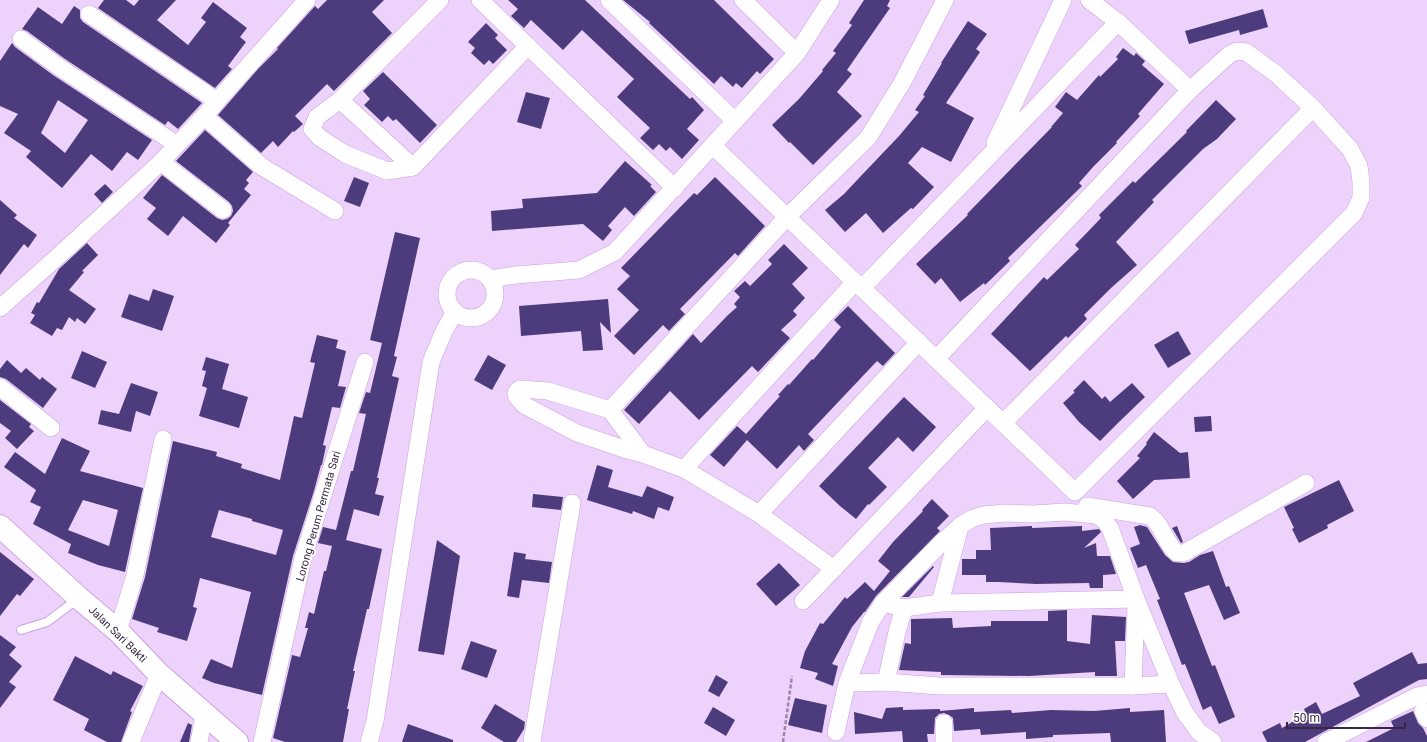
<svg xmlns="http://www.w3.org/2000/svg" width="1427" height="742" font-family="Roboto,sans-serif">
<style>
.building{fill:#4d3c7d;fill-rule:evenodd}
.lines{fill:none;stroke-linecap:round;stroke-linejoin:round}
.lane-casing{stroke:#cca0e3;stroke-width:10}
.street-casing{stroke:#cca0e3;stroke-width:18}
.secondary-casing{stroke:#cca0e3;stroke-width:24}
.path{stroke:#9c85a8;stroke-width:2.5;stroke-dasharray:4 2;stroke-linecap:butt}
.lane{stroke:#fff;stroke-width:8}
.street{stroke:#fff;stroke-width:17}
.secondary{stroke:#fff;stroke-width:22}
.labels{text-anchor:middle;stroke-width:4;stroke-linejoin:round;paint-order:stroke}
.street-label{font-size:11px;fill:#3a2843;stroke:#fff}
</style>
<rect width="100%" height="100%" fill="#edd2fc"/>
<g class="building">
<polygon points="104,0 126,0 134,6 139,0 176,0 157,20 188,45 206,22 201,18 213,2 247,28 240,37 246,42 228,66 232,69 215,88 98,8"/>
<polygon points="327,0 384,0 372,12 392,33 334,91 327,84 295,116 303,124 294,132 293,131 278,147 273,141 261,153 218,115 258,69 278,49 277,48 315,6 318,9"/>
<polygon points="508,0 585,0 690,99 692,97 704,110 687,129 699,140 682,159 670,147 666,151 659,144 653,150 640,138 650,128 617,97 634,79 582,30 563,50 531,20 524,28 511,16 518,9"/>
<polygon points="623,0 714,0 774,59 760,74 757,71 742,88 736,83 733,87 721,76 714,84 649,23 650,22"/>
<polygon points="864,0 890,0 887,6 890,8 847,70 852,74 837,92 862,116 813,165 790,142 789,143 772,125 799,99 823,71 822,70 836,53 833,51 852,25 849,23"/>
<polygon points="74,6 80,10 80,18 83,22 202,103 178,129 168,121 165,125 65,59 27,31 22,29 38,7 62,24"/>
<polygon points="1263,9 1268,27 1240,35 1239,30 1189,44 1185,31"/>
<polygon points="968,21 987,34 976,49 980,52 946,103 974,118 951,162 922,147 908,163 934,187 913,209 911,208 883,233 866,213 845,232 825,210 844,194 859,178 899,136 919,112 915,110 925,96 923,95 942,63 941,63"/>
<polygon points="486,23 498,35 495,38 507,50 493,64 489,60 484,65 471,53 475,48 468,42"/>
<path d="M12,43L15,47L53,75L152,140L138,160L127,152L112,171L91,154L62,188L26,157L31,151L4,133L18,114L0,106V61ZM58,100L88,120L65,153L41,133Z"/>
<polygon points="1123,48 1134,56 1136,53 1145,61 1142,65 1164,84 1138,114 1140,116 1116,142 1117,143 1093,167 1079,183 1082,186 1008,258 1010,261 985,285 984,283 960,302 941,278 935,284 916,264 968,215 967,214 1052,127 1051,127 1063,113 1055,107 1066,92 1077,100 1099,75 1100,77 1118,59 1116,57"/>
<polygon points="383,72 437,125 420,143 396,119 393,121 388,116 382,122 364,105 370,99 363,91"/>
<polygon points="526,92 550,98 541,129 517,122"/>
<polygon points="1216,100 1236,119 1217,139 1203,149 1152,200 1154,202 1116,242 1137,265 1111,288 1084,315 1087,319 1068,338 1066,336 1030,371 991,334 1044,277 1047,280 1079,249 1075,245 1101,218 1099,215 1133,181 1135,183 1187,132 1186,131"/>
<polygon points="205,130 253,172 246,180 249,183 244,189 251,195 228,223 230,225 216,243 183,216 168,236 147,219 156,208 143,198 162,175 217,218 222,220 227,219 231,216 233,211 232,206 229,202 176,161"/>
<polygon points="625,161 652,185 650,186 656,192 634,216 625,207 608,226 612,230 603,241 583,224 492,231 491,211 523,208 522,199 597,193"/>
<polygon points="354,177 369,183 360,207 344,201"/>
<polygon points="715,177 765,226 738,256 735,253 680,309 685,314 669,331 663,325 634,355 614,336 639,310 617,289 630,276 621,268 694,193 697,195"/>
<polygon points="105,184 113,192 102,203 94,194"/>
<polygon points="0,200 17,215 14,218 37,235 28,248 24,244 0,275"/>
<polygon points="395,232 420,238 394,356 397,357 392,376 399,378 377,478 379,478 375,494 384,496 379,516 354,509 346,540 382,549 369,609 367,609 353,671 355,671 347,709 349,709 343,742 285,742 273,738 292,655 300,657 308,628 305,628 309,612 314,614 324,571 326,571 332,546 318,543 323,527 336,530 351,471 353,471 366,414 359,413 366,392 370,393 382,343 370,340"/>
<polygon points="87,243 98,255 82,271 84,272 69,290 96,309 85,324 77,318 75,322 69,317 62,330 57,328 52,336 30,323 35,315 31,313 37,302 39,303 59,269"/>
<polygon points="784,244 808,268 792,284 805,298 793,311 797,315 781,330 790,338 758,372 752,366 699,420 670,391 639,424 624,410 693,334 701,343 728,315 737,307 734,304 740,297 734,291 745,281 750,286 772,264 768,260"/>
<polygon points="153,289 174,296 162,331 121,317 129,294 149,301"/>
<polygon points="608,299 611,333 600,322 603,350 583,351 581,331 521,336 519,306"/>
<polygon points="848,306 895,353 883,366 877,361 808,434 814,440 804,451 799,445 777,469 747,440 724,467 710,455 737,426 746,434 780,396 778,395 788,384 789,385 812,359 813,360 841,327 834,320"/>
<polygon points="1178,331 1191,354 1168,368 1154,345"/>
<path d="M317,335L338,340L336,348L346,351L338,386L346,387L340,408L332,407L323,445L326,446L322,465H321L314,491L293,556L262,695L214,683L202,678L211,659L232,668L251,592L200,578L193,607L197,608L187,641L157,632L159,628L132,619L145,577L173,441L217,452L216,456L242,464L241,468L280,480L294,416L302,418L315,363L310,362ZM219,510L252,519V521L283,530L276,555L211,537Z"/>
<polygon points="82,351 107,362 95,388 71,378"/>
<polygon points="488,355 506,365 492,390 474,380"/>
<polygon points="206,357 229,364 222,389 248,397 239,428 199,416 207,388 202,386 206,371 202,370"/>
<polygon points="7,360 21,373 26,368 40,380 42,377 57,389 43,408 6,379 0,377 0,369"/>
<polygon points="1084,380 1102,399 1105,396 1110,402 1132,383 1145,397 1120,421 1100,441 1079,422 1063,403 1075,392 1073,391"/>
<polygon points="131,383 158,392 150,416 136,411 131,432 98,424 101,410 119,414"/>
<polygon points="904,397 936,427 913,452 898,437 868,468 887,487 869,505 868,504 856,519 840,506 819,486"/>
<polygon points="0,400 31,424 29,427 34,431 17,449 5,438 11,431 0,423"/>
<polygon points="1211,416 1212,431 1195,432 1194,417"/>
<polygon points="1154,432 1180,453 1188,452 1190,478 1154,480 1133,499 1117,481 1140,458 1137,456 1147,444 1146,443"/>
<path d="M62,438L90,451L80,471L143,488L125,572L98,565L68,553L71,544L33,524L41,507L30,502L36,490L4,467L15,452L45,474ZM83,500L118,510L109,546L68,530Z"/>
<polygon points="597,465 613,470 608,487 642,497 647,486 674,497 669,511 658,507 654,519 633,511 632,514 587,500"/>
<polygon points="1339,480 1354,511 1327,525 1328,528 1299,543 1292,529 1294,528 1284,507"/>
<polygon points="533,494 563,497 561,510 532,507"/>
<polygon points="932,499 949,516 937,528 940,531 876,596 865,612 864,612 852,627 832,664 838,666 833,686 815,679 818,673 800,668 805,651 820,623 823,624 845,597 847,599 865,582 874,591 890,571 878,561 893,542 923,511 922,510"/>
<polygon points="1140,525 1147,527 1165,555 1173,562 1184,563 1189,562 1200,555 1213,551 1226,587 1229,586 1240,613 1224,620 1209,585 1184,593 1212,666 1215,665 1235,717 1219,724 1211,706 1203,710 1185,664 1182,665 1157,600 1160,599 1146,565 1138,568 1130,548 1140,544 1134,527"/>
<polygon points="1032,526 1032,528 1082,526 1082,531 1099,529 1101,532 1084,548 1096,543 1097,556 1110,556 1116,574 1103,575 1103,588 1090,588 1089,583 1036,584 999,582 986,582 986,575 962,575 962,559 976,559 976,550 991,550 990,528"/>
<polygon points="1177,526 1183,542 1181,543 1172,528"/>
<polygon points="437,540 460,556 444,655 418,651"/>
<polygon points="0,552 34,579 20,596 17,594 0,616"/>
<polygon points="514,552 526,554 525,559 552,562 549,583 522,580 519,598 507,596"/>
<polygon points="779,563 800,585 776,606 756,584"/>
<polygon points="933,566 934,567 909,597 902,597"/>
<polygon points="1067,610 1067,641 1090,644 1092,615 1126,617 1125,641 1115,641 1117,676 1095,676 1095,672 1029,676 941,675 941,672 899,670 905,643 911,644 911,619 952,618 953,628 991,626 991,621 1048,621 1048,611"/>
<polygon points="0,635 16,647 9,655 22,666 9,682 16,687 0,708"/>
<polygon points="471,641 497,650 487,678 461,669"/>
<polygon points="1412,652 1418,664 1427,663 1427,679 1419,680 1404,688 1305,742 1267,742 1262,732 1280,723 1282,728 1306,714 1304,709 1316,702 1322,714 1360,696 1353,683"/>
<polygon points="75,656 111,675 113,671 143,686 130,711 132,712 121,742 107,742 84,730 89,719 53,700"/>
<polygon points="716,675 728,682 719,697 708,691"/>
<polygon points="795,698 827,705 822,733 788,725"/>
<polygon points="495,704 525,722 524,729 516,742 504,742 481,728"/>
<polygon points="713,707 735,720 726,736 704,723"/>
<polygon points="903,707 903,710 940,709 940,711 974,708 974,712 1011,710 1012,713 1051,710 1094,711 1130,708 1130,712 1164,710 1166,742 1111,742 1110,733 1053,735 1053,737 1026,739 1026,732 981,735 980,729 954,731 953,718 949,715 944,713 939,714 935,718 934,734 927,734 928,742 903,742 902,731 855,734 854,712 882,719 886,708"/>
<polygon points="1413,711 1418,723 1423,728 1427,736 1427,742 1366,742 1394,728 1391,721"/>
<polygon points="188,723 192,725 189,742 180,742"/>
<polygon points="408,724 453,740 453,742 402,742"/>
</g>
<g class="lines">
<defs>
<polyline id="lane" points="21,630 47,622 79,598"/>
<g id="street">
<polyline points="480,0 675,188"/>
<polyline points="609,0 735,121"/>
<polyline points="743,0 797,53"/>
<polyline points="1089,0 1118,22 1190,90"/>
<polyline points="89,14 217,101"/>
<polyline points="21,39 59,67 176,144"/>
<polyline points="340,100 413,167 528,46"/>
<polyline points="205,117 261,166 335,211"/>
<polyline points="995,143 1063,0"/>
<path d="M713,146L855,282L862,288C933,356 1004,424 1075,492L1354,213L1361,198V182L1359,166L1350,149L1313,108L1275,73L1246,52L1237,51L1230,54L1190,90L936,359"/>
<polyline points="161,162 223,210"/>
<polyline points="413,167 387,171 345,154 319,137 312,129 317,117 340,100 440,0"/>
<circle cx="471" cy="294" r="24"/>
<polyline points="490,279 516,275 579,270 615,252 797,53 831,0"/>
<polyline points="862,288 1118,22"/>
<path d="M0,308L54,260L161,162C179,141 200,123 217,101L307,0"/>
<polyline points="0,387 51,428"/>
<polyline points="610,410 787,217 868,138 902,83 945,0"/>
<polyline points="1003,423 1313,108"/>
<polyline points="643,454 610,410 548,391 520,389 517,391 516,394 517,397 524,405 577,433 624,449 643,454 684,469 759,514 834,569"/>
<polyline points="684,469 855,282"/>
<path d="M1087,506L1150,516C1163,525 1165,543 1177,553H1184L1306,483"/>
<polyline points="759,514 919,342"/>
<polyline points="803,601 987,408"/>
<polyline points="883,603 904,608 940,603 1136,599"/>
<polyline points="940,603 960,526"/>
<polyline points="118,631 135,575 163,439"/>
<polyline points="886,682 897,632 904,608"/>
<polyline points="847,683 886,682 940,686 1133,686 1171,684"/>
<polyline points="1133,686 1136,605"/>
<polyline points="1423,711 1427,719"/>
<polyline points="944,723 944,742"/>
<polyline points="836,732 847,683 871,621 883,603 942,542 960,526 971,519 983,515 1005,513 1033,514 1065,512 1096,515 1104,520 1110,528 1136,599 1171,684 1185,713 1199,732 1213,742"/>
<polyline points="131,742 159,674"/>
<polyline points="199,742 204,715"/>
<polyline points="262,742 303,558 365,362"/>
<polyline points="369,742 375,721 431,362 444,331 455,312"/>
<polyline points="532,742 572,503"/>
<polyline points="1326,742 1417,696 1427,694"/>
</g>
<polyline id="secondary" points="0,526 79,598 118,631 159,674 237,742"/>
</defs>
<use href="#lane" class="lane-casing"/>
<use href="#street" class="street-casing"/>
<use href="#secondary" class="secondary-casing"/>
<polyline class="path" points="783,742 792,676"/>
<use href="#lane" class="lane"/>
<use href="#street" class="street"/>
<use href="#secondary" class="secondary"/>
</g>
<g class="labels">
<g class="street-label">
<text transform="translate(318 516) rotate(-74)" y="4">Lorong Perum Permata Sari</text>
<text transform="translate(118 634) rotate(44)" y="4">Jalan Sari Bakti</text>
</g>
</g>
<path d="M1287 722v6h118v-6" fill="none" stroke="#3a2843" stroke-width="2"/>
<text x="1293" y="722" font-size="12" fill="#3a2843" stroke="#ffffff" stroke-width="3" paint-order="stroke">50 m</text>
</svg>
